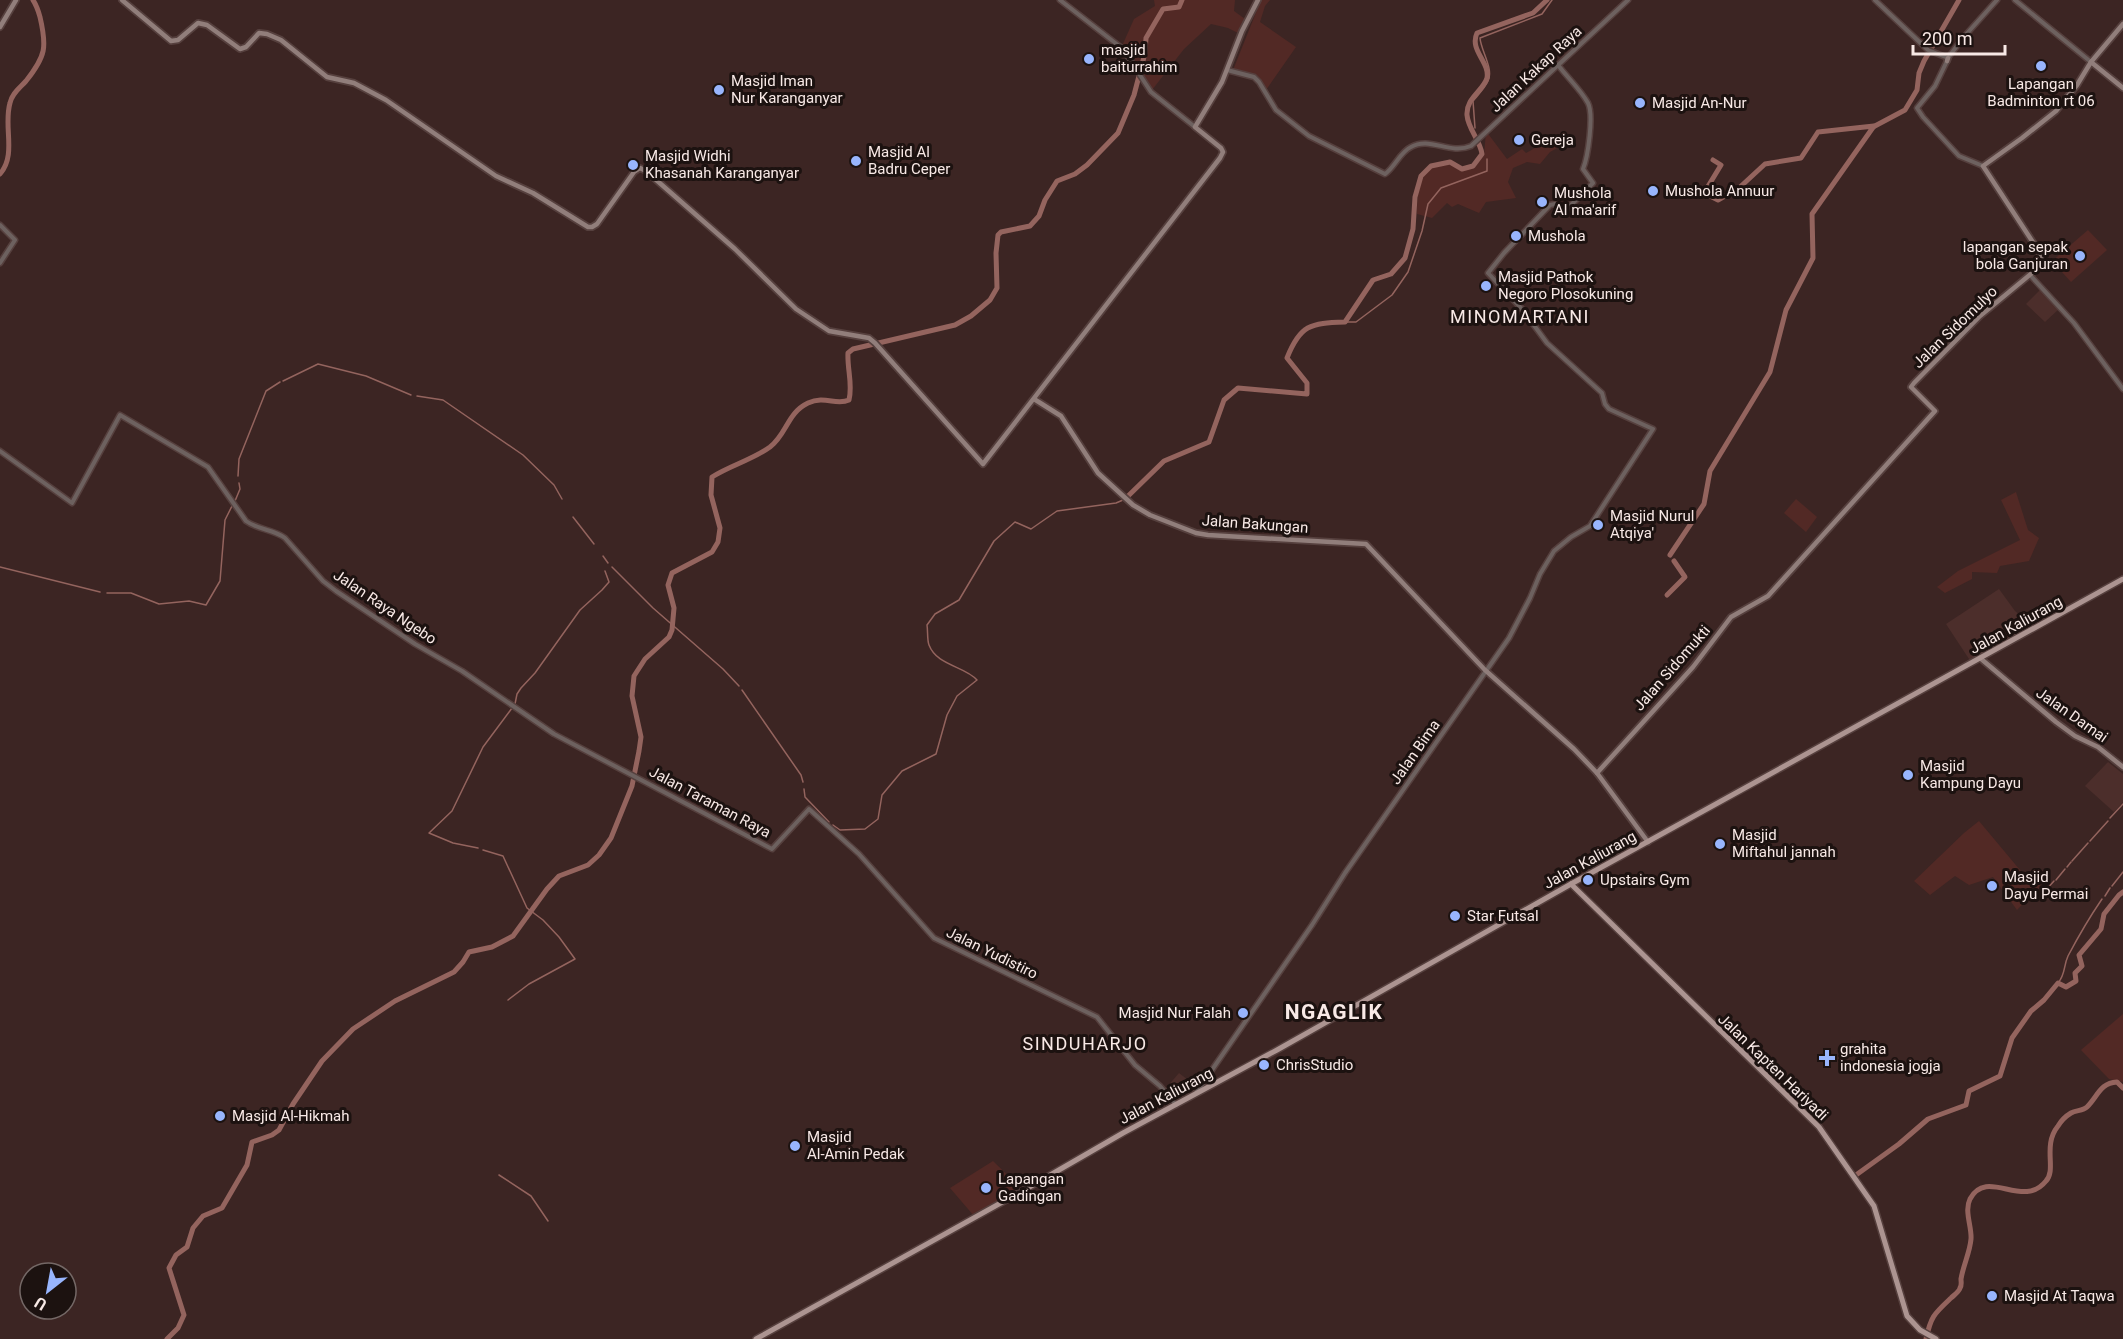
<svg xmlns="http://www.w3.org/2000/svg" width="2123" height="1339" font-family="Roboto,sans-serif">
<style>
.built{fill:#4c2e2b}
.green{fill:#522925}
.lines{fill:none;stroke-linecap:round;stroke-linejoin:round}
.stream{stroke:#94645e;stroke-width:1.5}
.river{stroke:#94645e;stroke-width:5}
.tertiary-casing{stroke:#56403e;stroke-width:7}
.secondary-casing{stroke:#56403e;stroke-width:8}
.primary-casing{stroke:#56403e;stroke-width:8}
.tertiary{stroke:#6d615f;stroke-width:4}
.secondary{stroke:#917e7b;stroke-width:4.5}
.primary{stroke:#ac9491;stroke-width:5}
.poi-dot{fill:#98b5fd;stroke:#1c1210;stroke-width:2}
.labels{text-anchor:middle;stroke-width:6;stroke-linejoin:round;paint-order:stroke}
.poi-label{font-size:15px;fill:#f8e9e6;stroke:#1c1210;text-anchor:start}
.street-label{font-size:15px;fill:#f8e9e6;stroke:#1c1210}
.quarter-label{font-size:18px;letter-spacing:1.5px;fill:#f8e9e6;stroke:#1c1210}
.district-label{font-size:21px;font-weight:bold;letter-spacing:1.5px;fill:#f8e9e6;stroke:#1c1210}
</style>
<rect width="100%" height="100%" fill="#3c2523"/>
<g class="built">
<polygon points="2041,289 2059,309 2045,322 2026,304"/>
<polygon points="1999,589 2015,611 2022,617 2031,629 1971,662 1946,624"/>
<polygon points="2108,762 2123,774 2123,802 2114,812 2085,786"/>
<polygon points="1179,1073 1197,1087 1195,1092 1177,1102 1166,1088"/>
</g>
<g class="green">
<polygon points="1154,0 1235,0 1234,11 1245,19 1240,34 1228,28 1211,24 1184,49 1152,90 1133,57 1122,46 1134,19 1155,6"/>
<path d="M1261,0H1270L1265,6L1260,22L1296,47L1266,90C1258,77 1246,74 1233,70Z"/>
<path d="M1486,131L1507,159L1522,149L1526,153C1542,145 1551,131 1568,142L1550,152L1540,164L1527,162L1513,168L1508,182L1516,198L1486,202L1479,213L1458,204L1452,207L1447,203L1432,218L1417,214C1417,198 1418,173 1435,166C1439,164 1445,164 1449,163L1462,170L1475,167L1484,155Z"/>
<polygon points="2088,230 2107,250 2071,282 2052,261"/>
<polygon points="2016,492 2028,530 2039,538 2029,561 2000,566 1997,573 1972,572 1972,579 1945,593 1937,587 1958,571 2020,540 2001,500"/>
<polygon points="1796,499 1817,517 1806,532 1784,513"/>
<polygon points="1979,821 2030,882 2034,878 2046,889 2043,892 2036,890 2017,910 1993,877 1969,885 1955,876 1930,895 1914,881 1964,833"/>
<polygon points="2123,1014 2123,1082 2109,1079 2081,1050"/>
<polygon points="993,1161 1022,1189 974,1216 950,1188"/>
</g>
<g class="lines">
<g class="stream">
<path d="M1475,128L1473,101C1478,95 1485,88 1488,81C1494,69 1481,51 1480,38L1542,14L1552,0"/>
<polyline points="1345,322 1356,322 1392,295 1408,272 1422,231 1428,204 1441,188 1487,171 1487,159"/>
<polyline points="283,381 318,364 366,376 411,395"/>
<polyline points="417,396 443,400 523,455 554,485 562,499"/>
<polyline points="238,476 239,459 266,391 280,382"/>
<polyline points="235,501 240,489 239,483"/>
<polyline points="573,517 594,544"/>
<polyline points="603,556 608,563"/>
<polyline points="0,567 100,592"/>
<polyline points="612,567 653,608 723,669 739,686"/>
<polyline points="107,593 131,593 159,604 189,601 206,605 220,581 225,520 232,506"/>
<polyline points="742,690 801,775 803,782"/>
<polyline points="804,789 805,797 829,822"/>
<polyline points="2110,818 2123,804"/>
<path d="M833,825L840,830L865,829L878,819L882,795L902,771L936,754L947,715L957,696L977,680C965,666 937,666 929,645C927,640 928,631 927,625L935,614L959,600L994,541L1015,522L1031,529L1057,511L1116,503L1123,500"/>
<polyline points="2090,841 2108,821"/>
<polyline points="478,848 453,843 429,833 452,811 483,747 515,704 517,694 521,688 535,673 580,610 602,590 609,582 605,571"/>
<polyline points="483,850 503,856 527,908 543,920 559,937 575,959 529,984 508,1000"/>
<polyline points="2072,861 2088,843"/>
<polyline points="2067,867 2071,862"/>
<polyline points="2056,880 2065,869"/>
<polyline points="2112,886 2123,872"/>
<polyline points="2044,892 2054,881"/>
<polyline points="2105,896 2110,888"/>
<path d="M2058,983C2066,973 2063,967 2068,956C2078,937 2089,918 2102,899"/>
<polyline points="499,1175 531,1196 548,1221"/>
</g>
<g class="river">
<polyline points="1873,127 1905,110 1917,90 1919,73 1924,61 1959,0"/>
<path d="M0,174C17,154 3,127 10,103C12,93 20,88 26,81C46,56 47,47 40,17C38,10 37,6 33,0"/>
<path d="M1125,499L1164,461L1209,442L1224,400L1238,388L1307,394V383L1287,358C1300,325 1310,323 1345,322L1373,280L1391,274L1405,258L1413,229L1415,197L1421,176L1431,166L1450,162L1462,169L1473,166L1482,154C1480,140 1468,129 1467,115C1466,98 1483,91 1487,78C1490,62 1469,50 1477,33L1533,13L1547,0"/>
<polyline points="1670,555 1704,504 1710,471 1770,372 1786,310 1813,258 1812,214 1874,126 1818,132 1801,158 1765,164 1739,188 1718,200 1704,193 1721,165 1713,160"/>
<polyline points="1667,595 1685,577 1674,561"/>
<polyline points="1856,1175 1899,1144 1928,1119 1966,1105 1969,1091 2000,1076 2012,1038 2031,1011 2044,1000 2058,983 2066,987 2076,981 2075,973 2082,966 2079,955 2101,929 2104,914 2119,895 2123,892"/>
<path d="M167,1339L178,1328L184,1315L169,1268L176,1255L187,1247L193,1228L203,1216L222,1208L247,1165L252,1142L272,1135L279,1130L293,1104L322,1061L353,1029L395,1001L454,972L463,962L469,952L492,947L513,936L547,889L559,876L588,865L599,855L611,838L632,786L639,751L641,737L632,696L634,676L645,659L669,637L672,630L674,608L668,585L672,573L712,552L718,542L720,528L711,495L712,477C731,465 752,460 770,447C787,434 787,413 808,403C825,395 836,406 849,400C853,384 847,369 848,353L853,349L955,325L971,316L990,300L997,288L996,253L998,235L1001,232L1030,226L1039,216L1045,200L1057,181L1075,174L1087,165L1118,133L1134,95L1145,53L1146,38L1163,9L1179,7L1182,0"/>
<path d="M1926,1339C1931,1316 1934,1314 1951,1298C1954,1295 1959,1292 1960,1288C1962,1285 1961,1282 1961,1279C1963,1266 1970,1252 1971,1239C1972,1227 1964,1211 1970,1199C1987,1167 2023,1210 2046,1181C2057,1169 2042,1146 2058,1126C2061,1121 2066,1116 2071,1113C2076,1110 2083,1111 2087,1107C2098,1096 2100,1083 2117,1082L2123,1088"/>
</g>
<defs>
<g id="tertiary">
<polyline points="1060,0 1123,49 1151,92 1195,127"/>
<polyline points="1875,0 1928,50 1948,58 1962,39 1997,0"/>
<polyline points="2015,0 2091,62"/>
<polyline points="1947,61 1935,86 1917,108 1923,117 1959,156 1983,166"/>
<path d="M1227,70L1254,77L1259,82L1276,110L1309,136L1385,174C1395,167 1400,152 1411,147C1430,136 1449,155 1471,146L1628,0"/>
<polyline points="0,225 15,240 0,263"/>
<polyline points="2030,275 2074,323 2123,389"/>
<path d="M0,451L72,503L120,415L208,467L246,521C258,530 273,529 285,538L323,581L336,591L415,644L462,671L554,734L772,849L809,809L859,854L934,938L1097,1017L1135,1065L1160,1086L1176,1105"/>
<path d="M1196,1093L1312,925L1345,873L1509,638L1530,598L1540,574L1554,551L1571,537L1590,526L1653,429L1609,409L1605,404L1602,393L1547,343L1522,309L1488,273L1504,253L1550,205L1555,204L1565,211L1593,183L1583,169C1588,157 1594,115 1588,103C1581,90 1567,77 1558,65"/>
</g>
<g id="secondary">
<polyline points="122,0 171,41 178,40 198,23 207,25 240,49 246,47 259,33 267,34 281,40 327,77 354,83 386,100 496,176 533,193 588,227 592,227 597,224 634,172 640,168 646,171 735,249 796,309 829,331 869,338 875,343 983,464 1220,158 1223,152 1221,148 1195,127 1222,82 1242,31 1258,0"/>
<polyline points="0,27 16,0"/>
<polyline points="1947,61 1948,58"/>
<polyline points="2091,62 2123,88"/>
<polyline points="1034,399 1061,416 1098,473 1133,505 1150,515 1196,533 1208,535 1366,544 1485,670 1574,749 1597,773 1648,842"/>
<polyline points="1980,658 2056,722 2075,736 2098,747 2123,767"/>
<polyline points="1597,773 1693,667 1731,617 1768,596 1935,411 1911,387 1914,383 1980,316 2043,264 2042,256 1983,166 2022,138 2056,111 2077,85 2091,62 2123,24"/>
</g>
<g id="primary">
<polyline points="1571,884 1819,1127 1874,1206 1907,1316 1920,1330 1936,1339"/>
<polyline points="756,1339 1026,1189 1123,1133 1277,1050 1571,884 2123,579"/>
</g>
</defs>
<use href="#tertiary" class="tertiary-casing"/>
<use href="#secondary" class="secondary-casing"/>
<use href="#primary" class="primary-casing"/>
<use href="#tertiary" class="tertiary"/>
<use href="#secondary" class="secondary"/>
<use href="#primary" class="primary"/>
</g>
<g class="poi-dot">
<circle cx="1089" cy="59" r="6"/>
<circle cx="2041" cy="66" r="6"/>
<circle cx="719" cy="90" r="6"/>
<circle cx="1640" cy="103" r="6"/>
<circle cx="1519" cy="140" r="6"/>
<circle cx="856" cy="161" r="6"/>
<circle cx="633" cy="165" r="6"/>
<circle cx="1653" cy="191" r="6"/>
<circle cx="1542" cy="202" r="6"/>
<circle cx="1516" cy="236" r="6"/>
<circle cx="2080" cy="256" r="6"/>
<circle cx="1486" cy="286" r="6"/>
<circle cx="1598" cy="525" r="6"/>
<circle cx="1908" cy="775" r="6"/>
<circle cx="1720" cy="844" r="6"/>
<circle cx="1588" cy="880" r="6"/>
<circle cx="1992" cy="886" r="6"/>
<circle cx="1455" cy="916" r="6"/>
<circle cx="1243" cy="1013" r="6"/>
<path d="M1824 1049h6v6h6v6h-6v6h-6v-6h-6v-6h6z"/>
<circle cx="1264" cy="1065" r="6"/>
<circle cx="220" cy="1116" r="6"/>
<circle cx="795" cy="1146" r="6"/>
<circle cx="986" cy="1188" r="6"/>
<circle cx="1992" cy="1296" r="6"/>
</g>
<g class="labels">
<g class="poi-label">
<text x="1101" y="55">masjid<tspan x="1101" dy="17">baiturrahim</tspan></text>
<text x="731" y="86">Masjid Iman<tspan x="731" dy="17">Nur Karanganyar</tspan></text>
<text x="2041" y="89" text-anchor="middle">Lapangan<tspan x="2041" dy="17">Badminton rt 06</tspan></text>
<text x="1652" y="108">Masjid An-Nur</text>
<text x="1531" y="145">Gereja</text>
<text x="868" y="157">Masjid Al<tspan x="868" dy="17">Badru Ceper</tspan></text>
<text x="645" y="161">Masjid Widhi<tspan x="645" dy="17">Khasanah Karanganyar</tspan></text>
<text x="1665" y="196">Mushola Annuur</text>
<text x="1554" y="198">Mushola<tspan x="1554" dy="17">Al ma'arif</tspan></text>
<text x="1528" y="241">Mushola</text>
<text x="2068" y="252" text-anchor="end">lapangan sepak<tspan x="2068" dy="17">bola Ganjuran</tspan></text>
<text x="1498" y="282">Masjid Pathok<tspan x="1498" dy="17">Negoro Plosokuning</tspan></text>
<text x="1610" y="521">Masjid Nurul<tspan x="1610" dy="17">Atqiya'</tspan></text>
<text x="1920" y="771">Masjid<tspan x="1920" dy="17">Kampung Dayu</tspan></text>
<text x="1732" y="840">Masjid<tspan x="1732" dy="17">Miftahul jannah</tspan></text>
<text x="2004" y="882">Masjid<tspan x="2004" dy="17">Dayu Permai</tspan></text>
<text x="1600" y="885">Upstairs Gym</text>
<text x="1467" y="921">Star Futsal</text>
<text x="1231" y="1018" text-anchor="end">Masjid Nur Falah</text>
<text x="1840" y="1054">grahita<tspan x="1840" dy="17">indonesia jogja</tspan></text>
<text x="1276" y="1070">ChrisStudio</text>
<text x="232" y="1121">Masjid Al-Hikmah</text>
<text x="807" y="1142">Masjid<tspan x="807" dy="17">Al-Amin Pedak</tspan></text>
<text x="998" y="1184">Lapangan<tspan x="998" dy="17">Gadingan</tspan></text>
<text x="2004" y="1301">Masjid At Taqwa</text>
</g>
<g class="street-label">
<text transform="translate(1536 69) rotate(-43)" y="5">Jalan Kakap Raya</text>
<text transform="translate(1955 327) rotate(-44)" y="5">Jalan Sidomulyo</text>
<text transform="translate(1255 524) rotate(4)" y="5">Jalan Bakungan</text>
<text transform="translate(385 607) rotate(34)" y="5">Jalan Raya Ngebo</text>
<text transform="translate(2016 625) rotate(-29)" y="5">Jalan Kaliurang</text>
<text transform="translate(1672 668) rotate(-49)" y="5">Jalan Sidomukti</text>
<text transform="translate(2072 715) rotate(35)" y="5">Jalan Damai</text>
<text transform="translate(1415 752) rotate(-55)" y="5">Jalan Bima</text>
<text transform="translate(710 802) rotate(28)" y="5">Jalan Taraman Raya</text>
<text transform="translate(1590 860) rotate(-29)" y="5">Jalan Kaliurang</text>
<text transform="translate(992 953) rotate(26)" y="5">Jalan Yudistiro</text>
<text transform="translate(1773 1067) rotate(44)" y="5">Jalan Kapten Hariyadi</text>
<text transform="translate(1166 1096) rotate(-28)" y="5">Jalan Kaliurang</text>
</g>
<g class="quarter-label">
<text x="1520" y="323">MINOMARTANI</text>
<text x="1085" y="1050">SINDUHARJO</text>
</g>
<g class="district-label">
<text x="1334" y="1019">NGAGLIK</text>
</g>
</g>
<g transform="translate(48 1291) rotate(211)"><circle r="28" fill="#1c1210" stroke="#746866" stroke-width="1.5"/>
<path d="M0-4.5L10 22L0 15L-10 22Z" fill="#98b5fd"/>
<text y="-9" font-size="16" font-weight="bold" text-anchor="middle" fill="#f8e9e6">U</text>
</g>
<path d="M1913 45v9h92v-9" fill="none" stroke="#f8e9e6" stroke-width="3"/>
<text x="1922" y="45" font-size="18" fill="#f8e9e6" stroke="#1c1210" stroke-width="4.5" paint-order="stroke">200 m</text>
</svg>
